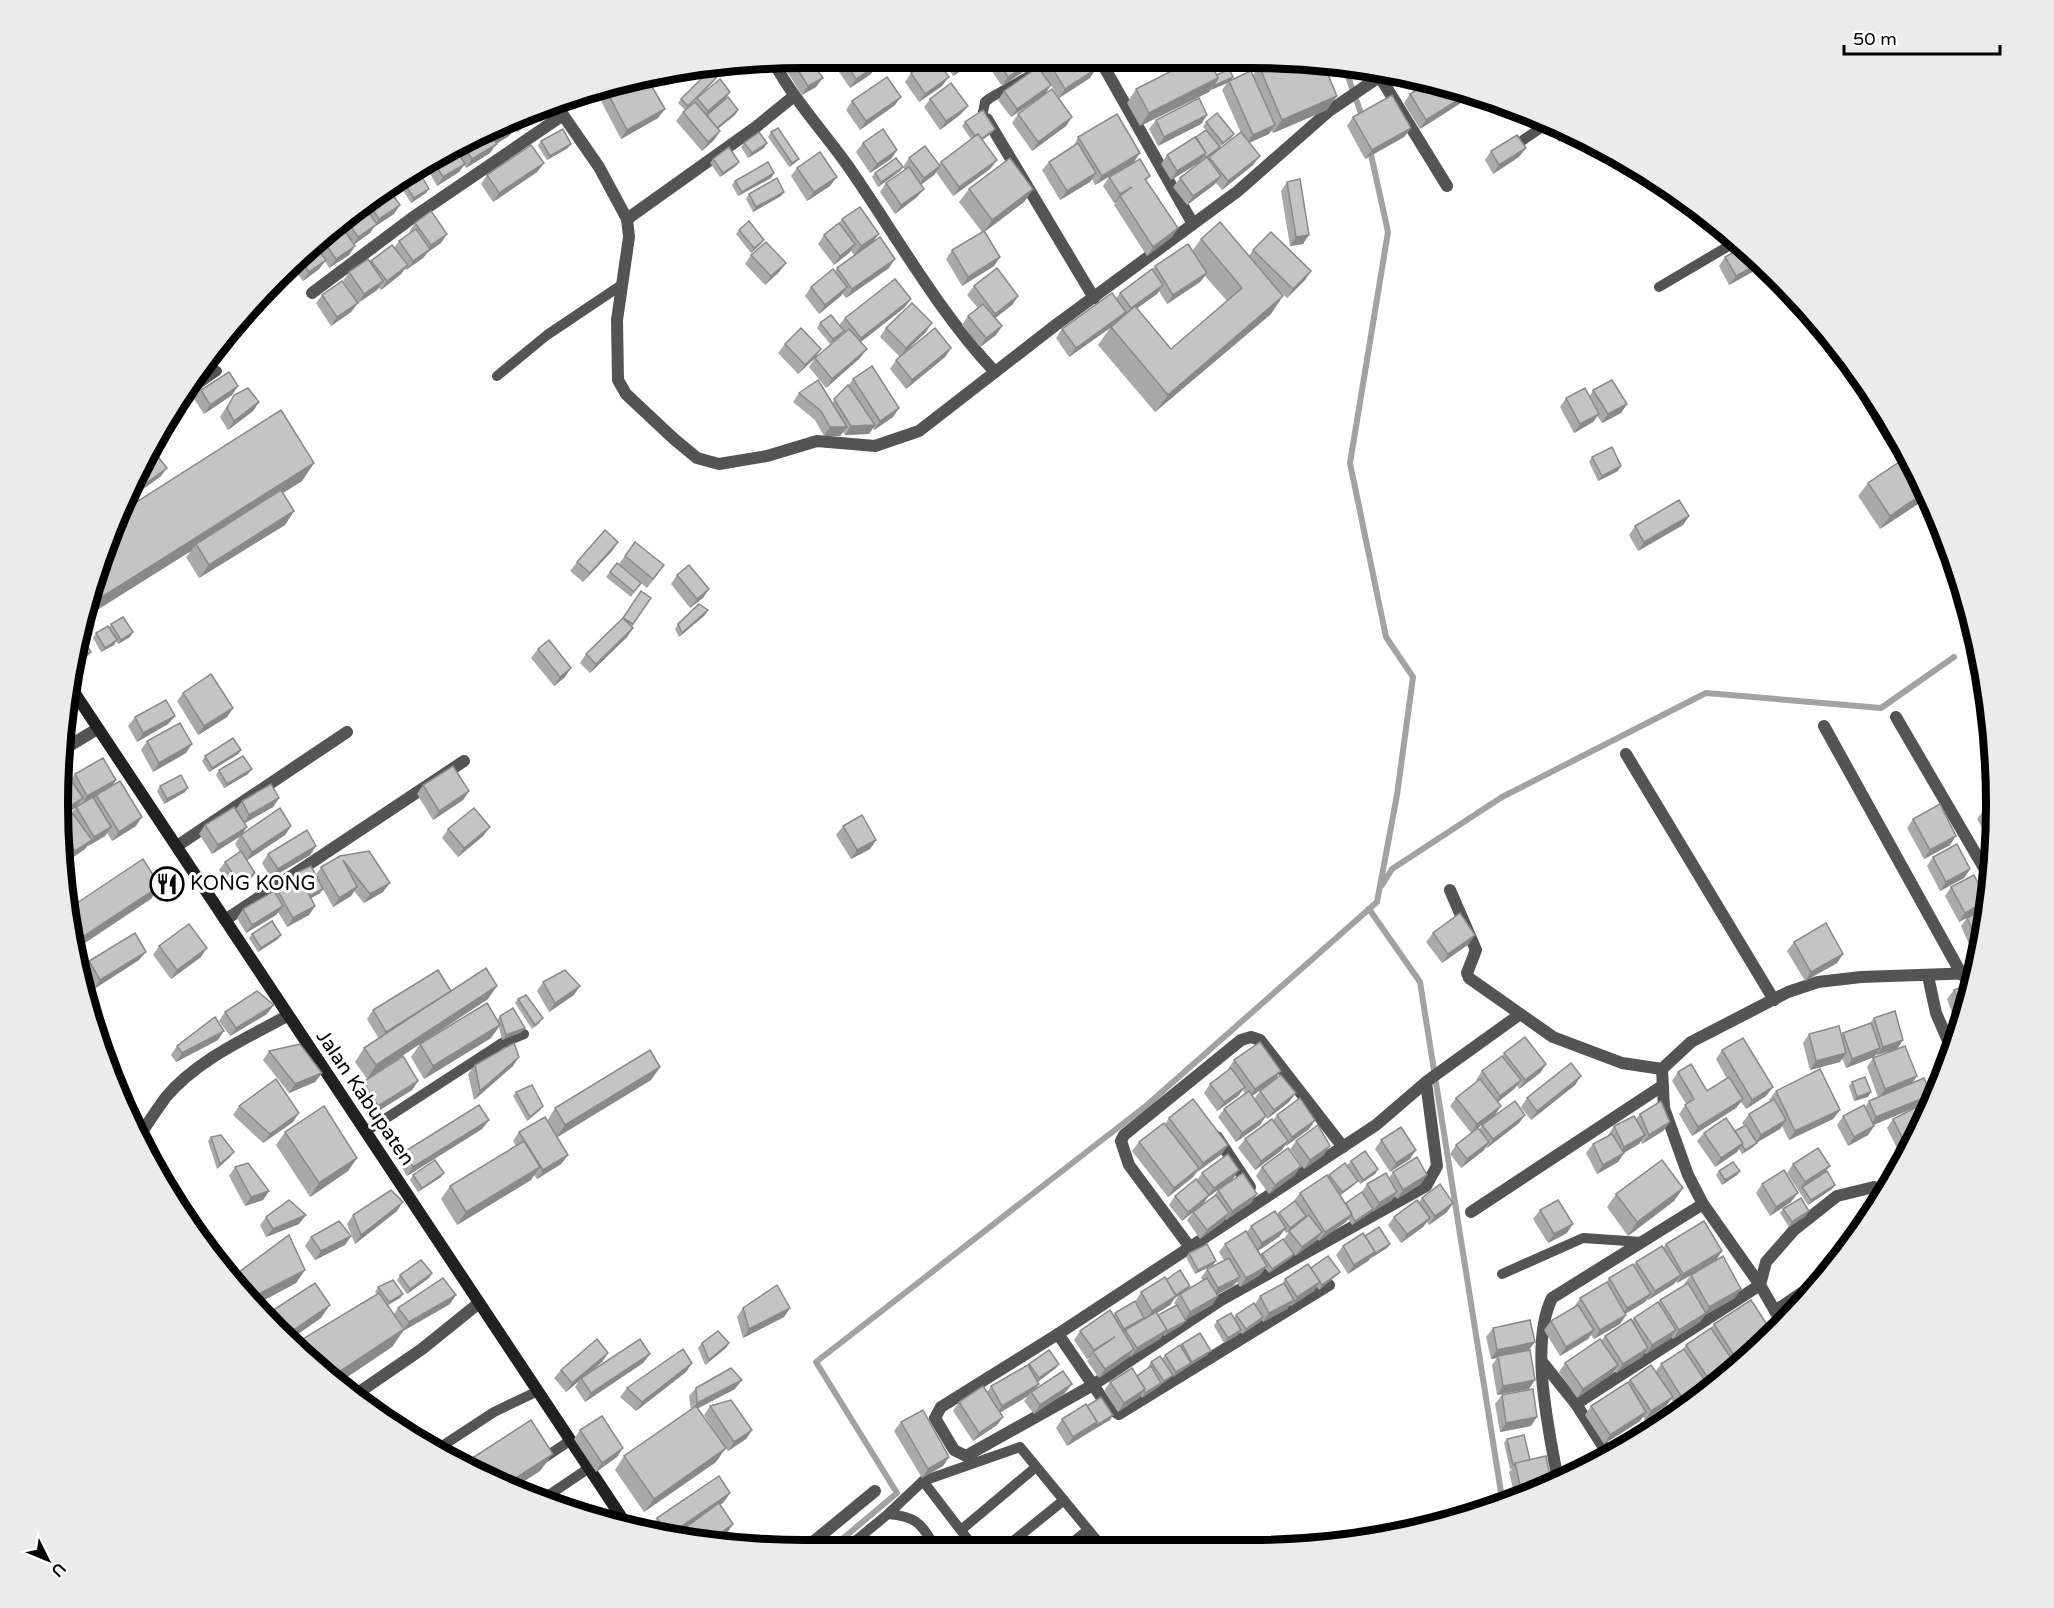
<svg xmlns="http://www.w3.org/2000/svg" width="2054" height="1608" viewBox="0 0 2054 1608" font-family="'Varela Round',sans-serif">
  <style>
    .lines { fill: none; stroke-linecap: round; stroke-linejoin: round }
    .stream { stroke: #a2a2a2; stroke-width: 6 }
    .lane { stroke: #545454; stroke-width: 10 }
    .street { stroke: #545454; stroke-width: 12 }
    .secondary { stroke: #212121; stroke-width: 12 }
    .wall { fill: #a9a9a9; fill-rule: evenodd }
    .shaded-wall { fill: #898989 }
    .building { fill: #c4c4c4; stroke: #898989; stroke-width: 1.5 }
    .labels { text-anchor: middle; dominant-baseline: central; stroke-width: 6; stroke-linejoin: round; paint-order: stroke }
    .poi-label { font-size: 20px; fill: #000; stroke: #fff; text-anchor: start }
    .street-label { font-size: 20px; fill: #000; stroke: #fff }
    .rim { fill: none; stroke: #000; stroke-width: 8 }
  </style>
  <rect width="100%" height="100%" fill="#fff"/>
  <g class="lines">
    <g class="stream">
      <path d="M 1345,68 L 1363,119"/>
      <path d="M 1382,885 L 1392,869 L 1502,797 L 1706,693 L 1881,708 L 1954,657"/>
      <path d="M 1369,909 L 1420,982 L 1503,1505"/>
      <path d="M 828,1551 L 897,1493 L 816,1362 L 1147,1105 L 1377,902 L 1397,795 L 1413,677 L 1386,637 L 1350,463 L 1388,232 L 1370,150"/>
    </g>
    <g class="lane">
      <path d="M 983,112 L 985,102 L 990,98 L 1059,59"/>
      <path d="M 1523,140 L 1548,123"/>
      <path d="M 1659,287 L 1737,241"/>
      <path d="M 497,376 L 547,335 L 623,284"/>
      <path d="M 187,392 L 217,371"/>
      <path d="M 365,1132 L 502,1043 L 524,1034"/>
      <path d="M 1502,1274 L 1583,1238 L 1642,1242"/>
      <path d="M 436,1450 L 494,1412 L 538,1391"/>
      <path d="M 541,1460 L 571,1440"/>
      <path d="M 923,1481 L 976,1550"/>
      <path d="M 540,1501 L 589,1468"/>
      <path d="M 888,1514 L 923,1481 L 1020,1447 L 1105,1550"/>
      <path d="M 961,1530 L 1036,1467"/>
      <path d="M 1002,1550 L 1064,1500"/>
      <path d="M 1063,1550 L 1088,1530"/>
      <path d="M 843,1551 L 888,1514 C 920,1517 921,1525 938,1551"/>
    </g>
    <g class="street">
      <path d="M 1099,58 L 1193,224"/>
      <path d="M 773,61 C 794,100 823,131 848,166 C 896,235 937,310 995,372"/>
      <path d="M 1380,77 L 1447,186"/>
      <path d="M 556,105 L 599,167 L 627,219 L 629,237 L 617,320 L 618,380 L 626,394 L 674,439 L 697,458 L 719,464 L 767,456 L 817,441 L 875,446 L 919,431 L 1057,324 L 1238,191 L 1329,111 L 1382,75"/>
      <path d="M 987,119 L 1094,298"/>
      <path d="M 627,219 L 756,127 L 794,96"/>
      <path d="M 312,293 L 412,218 L 563,115"/>
      <path d="M 1896,717 L 1991,880"/>
      <path d="M 1824,726 L 1962,975"/>
      <path d="M 64,749 L 97,729"/>
      <path d="M 1626,754 L 1774,1000"/>
      <path d="M 177,846 L 347,732"/>
      <path d="M 1450,890 L 1476,950 L 1467,973 L 1469,978 L 1553,1037 L 1622,1063 L 1662,1069"/>
      <path d="M 225,920 L 464,761"/>
      <path d="M 1928,976 L 1936,1013 L 1952,1050"/>
      <path d="M 1426,1082 L 1437,1166 L 1426,1186 L 1221,1300 L 1093,1385 L 1058,1334 L 1376,1125 L 1426,1082 L 1434,1076 L 1519,1015"/>
      <path d="M 140,1135 C 148,1123 157,1109 166,1097 C 197,1060 245,1039 287,1016"/>
      <path d="M 1217,1137 L 1250,1187"/>
      <path d="M 1471,1212 L 1662,1086"/>
      <path d="M 1189,1246 L 1129,1165 L 1121,1141 L 1124,1135 L 1241,1040 L 1251,1037 L 1260,1040 L 1343,1147"/>
      <path d="M 1775,1311 L 1806,1290"/>
      <path d="M 1782,1323 L 1760,1285 L 1703,1204 L 1688,1175 L 1664,1108 L 1662,1069 L 1691,1042 L 1788,992 L 1818,982 L 1861,977 L 1976,973"/>
      <path d="M 1058,1334 L 941,1407 L 935,1418 L 954,1450 L 966,1456 L 1093,1385 L 1109,1408 L 1119,1414 L 1329,1285"/>
      <path d="M 1543,1363 L 1576,1404 L 1610,1457"/>
      <path d="M 355,1395 L 422,1349 L 479,1303"/>
      <path d="M 1576,1404 L 1760,1285 L 1766,1262 L 1794,1230 L 1837,1196 L 1874,1187 L 1884,1192"/>
      <path d="M 1558,1481 C 1549,1430 1529,1345 1552,1298 L 1703,1204"/>
      <path d="M 802,1551 L 875,1491"/>
    </g>
    <g class="secondary">
      <path d="M 1826,331 L 1931,506"/>
      <path d="M 72,689 L 628,1527"/>
    </g>
  </g>
  <g class="wall">
    <path d="M 804,57 L 816,87 L 802,95 L 784,67 L 789,59 Z"/>
    <path d="M 941,57 L 974,58 L 968,66 L 953,76 Z"/>
    <path d="M 992,58 L 1053,58 L 1039,68 L 1048,81 L 1043,72 L 1049,63 L 1090,78 L 1059,98 L 1051,85 L 1045,94 L 1011,117 L 998,100 L 1004,91 L 1034,70 L 1030,64 L 1026,70 L 1002,86 L 987,64 Z"/>
    <path d="M 1116,58 L 1144,58 L 1123,70 Z"/>
    <path d="M 1197,58 L 1226,58 L 1213,67 L 1217,75 L 1231,80 L 1253,75 L 1259,66 L 1270,61 L 1269,58 L 1299,59 L 1327,110 L 1273,133 L 1271,130 L 1269,134 L 1249,143 L 1253,165 L 1222,190 L 1216,183 L 1187,205 L 1173,187 L 1180,178 L 1202,161 L 1201,160 L 1200,162 L 1171,180 L 1161,164 L 1167,155 L 1196,137 L 1206,130 L 1203,127 L 1206,122 L 1234,134 L 1231,138 L 1219,147 L 1216,151 L 1208,158 L 1208,159 L 1241,133 L 1222,90 L 1227,83 L 1211,90 L 1211,89 L 1209,92 L 1140,126 L 1127,103 L 1136,89 Z"/>
    <path d="M 1233,58 L 1244,58 L 1236,63 Z"/>
    <path d="M 845,63 L 871,74 L 850,88 L 839,72 Z"/>
    <path d="M 911,73 L 942,86 L 919,102 L 905,82 Z"/>
    <path d="M 716,78 L 700,95 L 730,92 L 724,101 L 738,110 L 735,115 L 718,129 L 720,131 L 714,140 L 702,151 L 676,121 L 683,112 L 693,104 L 696,99 L 685,110 L 678,103 L 681,99 Z"/>
    <path d="M 610,83 L 580,103 L 576,97 Z"/>
    <path d="M 1426,84 L 1480,95 L 1473,99 L 1470,95 L 1467,99 L 1420,129 L 1404,103 L 1410,94 Z"/>
    <path d="M 607,92 L 658,118 L 621,139 L 601,101 Z"/>
    <path d="M 930,99 L 961,114 L 940,130 L 924,107 Z"/>
    <path d="M 852,101 L 895,105 L 860,130 L 846,110 Z"/>
    <path d="M 547,109 L 545,112 L 517,132 L 511,124 Z"/>
    <path d="M 1018,114 L 1072,117 L 1066,126 L 1032,151 L 1012,123 Z"/>
    <path d="M 1207,115 L 1201,124 L 1158,146 L 1149,129 L 1156,120 Z"/>
    <path d="M 1353,117 L 1411,128 L 1404,137 L 1365,159 L 1347,126 Z"/>
    <path d="M 965,122 L 992,133 L 982,140 L 997,160 L 990,169 L 953,196 L 936,172 L 934,175 L 921,185 L 917,197 L 895,214 L 880,192 L 886,183 L 905,170 L 903,167 L 900,171 L 878,187 L 872,177 L 875,173 L 903,167 L 909,158 L 938,165 L 941,162 L 971,139 L 962,126 Z"/>
    <path d="M 1549,123 L 1572,134 L 1559,142 L 1548,124 Z"/>
    <path d="M 508,125 L 512,132 L 509,136 L 496,144 L 490,153 L 466,168 L 464,165 L 459,172 L 437,186 L 425,165 L 430,157 Z"/>
    <path d="M 771,132 L 795,163 L 789,167 L 768,137 Z"/>
    <path d="M 1078,137 L 1134,162 L 1095,185 L 1092,179 L 1090,182 L 1060,200 L 1042,170 L 1049,162 L 1073,147 Z"/>
    <path d="M 541,141 L 568,148 L 547,160 L 538,146 Z"/>
    <path d="M 744,143 L 764,148 L 748,158 L 741,147 Z"/>
    <path d="M 863,143 L 897,150 L 891,159 L 870,173 L 856,152 Z"/>
    <path d="M 1491,151 L 1519,157 L 1493,174 L 1485,160 Z"/>
    <path d="M 713,159 L 736,166 L 720,177 L 710,163 Z"/>
    <path d="M 544,163 L 537,172 L 493,202 L 481,184 L 487,175 Z"/>
    <path d="M 797,168 L 830,186 L 807,201 L 791,176 Z"/>
    <path d="M 774,173 L 771,178 L 738,196 L 732,185 L 735,181 Z"/>
    <path d="M 1150,176 L 1146,181 L 1178,228 L 1172,237 L 1147,256 L 1114,205 L 1116,202 L 1114,203 L 1103,186 L 1109,177 Z"/>
    <path d="M 1287,182 L 1303,244 L 1290,246 L 1281,191 Z"/>
    <path d="M 404,183 L 426,193 L 411,203 L 401,187 Z"/>
    <path d="M 389,189 L 394,214 L 374,227 L 370,233 L 354,244 L 355,246 L 349,255 L 329,268 L 325,261 L 319,269 L 303,281 L 291,265 Z"/>
    <path d="M 969,189 L 1033,189 L 1024,202 L 985,231 L 1000,257 L 994,266 L 962,286 L 946,259 L 952,250 L 982,232 L 959,202 Z"/>
    <path d="M 784,192 L 781,196 L 753,212 L 746,199 L 749,194 Z"/>
    <path d="M 842,219 L 879,234 L 872,243 L 889,268 L 846,298 L 842,293 L 819,314 L 805,296 L 811,287 L 835,271 L 837,268 L 854,255 L 851,251 L 849,253 L 834,265 L 818,244 L 824,235 L 839,223 Z"/>
    <path d="M 415,223 L 441,243 L 428,252 L 423,258 L 406,270 L 405,268 L 401,274 L 381,290 L 379,288 L 377,290 L 358,303 L 343,281 L 349,272 L 370,263 L 394,248 L 399,241 L 410,234 L 409,232 Z"/>
    <path d="M 739,230 L 761,244 L 751,253 L 736,234 Z"/>
    <path d="M 1201,239 L 1249,256 L 1253,250 L 1311,271 L 1305,280 L 1287,298 L 1273,285 L 1271,314 L 1155,412 L 1098,345 L 1110,328 L 1069,357 L 1056,338 L 1062,329 L 1116,298 L 1120,293 L 1152,269 L 1155,266 L 1192,251 ZM 1205,276 L 1227,301 L 1171,349 L 1137,308 L 1157,294 L 1159,291 L 1167,304 L 1200,282 Z"/>
    <path d="M 751,255 L 786,263 L 779,272 L 765,285 L 745,264 Z"/>
    <path d="M 1725,257 L 1763,266 L 1729,285 L 1719,266 Z"/>
    <path d="M 974,286 L 1018,296 L 1012,305 L 995,318 L 1002,326 L 996,335 L 980,347 L 962,325 L 968,316 L 978,308 L 967,295 Z"/>
    <path d="M 322,295 L 358,303 L 351,312 L 331,326 L 316,303 Z"/>
    <path d="M 911,299 L 904,308 L 861,342 L 860,358 L 826,388 L 809,367 L 815,358 L 844,334 L 843,332 L 841,335 L 830,344 L 817,328 L 820,323 L 839,325 L 845,318 Z"/>
    <path d="M 886,328 L 926,332 L 900,357 L 880,337 Z"/>
    <path d="M 785,344 L 815,358 L 798,374 L 778,353 Z"/>
    <path d="M 951,348 L 945,357 L 906,389 L 890,369 L 896,360 Z"/>
    <path d="M 853,379 L 899,408 L 893,417 L 874,430 L 873,428 L 869,434 L 845,435 L 843,432 L 840,436 L 824,436 L 815,420 L 793,402 L 799,393 L 832,403 L 848,386 Z"/>
    <path d="M 238,386 L 232,395 L 204,414 L 194,399 L 201,390 Z"/>
    <path d="M 1593,390 L 1627,404 L 1621,413 L 1602,423 L 1597,416 L 1593,422 L 1574,433 L 1560,407 L 1566,398 L 1590,396 Z"/>
    <path d="M 234,395 L 259,402 L 253,411 L 228,430 L 220,417 Z"/>
    <path d="M 1908,456 L 1926,496 L 1924,500 L 1880,529 L 1858,496 L 1868,483 Z"/>
    <path d="M 1592,457 L 1618,471 L 1598,481 L 1589,462 Z"/>
    <path d="M 146,458 L 161,476 L 135,495 L 132,491 Z"/>
    <path d="M 314,463 L 302,481 L 283,493 L 294,511 L 285,525 L 199,578 L 186,557 L 191,551 L 81,620 L 82,611 Z"/>
    <path d="M 1689,516 L 1683,525 L 1638,551 L 1629,535 L 1635,526 Z"/>
    <path d="M 618,542 L 612,551 L 583,582 L 570,571 L 577,562 Z"/>
    <path d="M 625,556 L 658,574 L 647,588 L 641,583 L 631,597 L 606,577 L 617,563 L 618,565 Z"/>
    <path d="M 677,575 L 703,598 L 690,608 L 671,584 Z"/>
    <path d="M 651,598 L 632,627 L 633,628 L 627,637 L 590,673 L 580,663 L 586,654 L 623,618 Z"/>
    <path d="M 705,615 L 679,637 L 675,629 L 678,624 Z"/>
    <path d="M 111,624 L 130,637 L 118,644 L 116,641 L 114,645 L 101,652 L 93,638 L 96,633 L 109,628 Z"/>
    <path d="M 538,649 L 565,677 L 554,686 L 531,658 Z"/>
    <path d="M 183,693 L 233,708 L 227,717 L 198,735 L 177,701 Z"/>
    <path d="M 175,716 L 168,724 L 137,742 L 128,726 L 135,717 Z"/>
    <path d="M 147,741 L 186,753 L 153,772 L 141,750 Z"/>
    <path d="M 241,750 L 238,754 L 209,772 L 202,761 L 205,756 Z"/>
    <path d="M 219,770 L 248,774 L 224,788 L 216,775 Z"/>
    <path d="M 75,774 L 116,780 L 111,786 L 136,826 L 112,841 L 107,833 L 105,836 L 88,846 L 87,845 L 85,849 L 69,860 L 63,852 L 60,824 L 70,816 L 75,808 L 59,819 L 57,804 L 69,785 L 68,783 Z"/>
    <path d="M 423,785 L 469,791 L 463,800 L 433,820 L 417,794 Z"/>
    <path d="M 160,786 L 185,792 L 164,804 L 157,791 Z"/>
    <path d="M 279,798 L 273,807 L 245,823 L 247,827 L 242,834 L 291,826 L 285,835 L 247,860 L 255,873 L 249,882 L 232,892 L 219,870 L 225,862 L 240,852 L 235,844 L 240,836 L 212,854 L 199,834 L 205,825 L 236,809 L 242,801 Z"/>
    <path d="M 1994,804 L 1995,850 L 1977,819 L 1984,810 Z"/>
    <path d="M 1913,819 L 1950,845 L 1924,859 L 1907,828 Z"/>
    <path d="M 843,826 L 876,840 L 870,849 L 851,859 L 836,835 Z"/>
    <path d="M 490,827 L 483,836 L 458,857 L 442,838 L 448,829 Z"/>
    <path d="M 316,846 L 310,855 L 271,878 L 262,863 L 268,854 Z"/>
    <path d="M 340,856 L 383,892 L 364,903 L 354,891 L 351,896 L 333,907 L 323,889 L 320,893 L 311,898 L 315,906 L 309,915 L 287,927 L 278,912 L 276,915 L 246,933 L 237,918 L 243,909 L 276,894 L 278,891 L 295,881 L 293,878 L 296,873 L 316,875 L 321,867 Z"/>
    <path d="M 1933,857 L 1970,869 L 1964,878 L 1940,891 L 1927,866 Z"/>
    <path d="M 1951,887 L 1981,910 L 1959,922 L 1945,896 Z"/>
    <path d="M 1986,908 L 1977,962 L 1961,926 L 1967,918 Z"/>
    <path d="M 1433,933 L 1469,944 L 1442,963 L 1426,942 Z"/>
    <path d="M 252,934 L 281,935 L 278,939 L 258,952 L 249,938 Z"/>
    <path d="M 1794,942 L 1843,954 L 1837,963 L 1805,981 L 1787,951 Z"/>
    <path d="M 159,946 L 201,957 L 171,979 L 153,955 Z"/>
    <path d="M 139,960 L 94,989 L 83,970 L 89,961 Z"/>
    <path d="M 543,982 L 574,995 L 549,1012 L 537,991 Z"/>
    <path d="M 1954,990 L 1972,997 L 1960,1028 L 1958,1029 L 1947,999 Z"/>
    <path d="M 451,991 L 488,999 L 423,1042 L 497,1020 L 500,1016 L 522,1032 L 502,1040 L 499,1027 L 491,1038 L 424,1079 L 411,1057 L 420,1044 L 367,1079 L 355,1062 L 364,1048 L 379,1039 L 367,1019 L 373,1010 Z"/>
    <path d="M 518,999 L 540,1023 L 532,1029 L 515,1003 Z"/>
    <path d="M 225,1012 L 267,1014 L 230,1036 L 219,1021 Z"/>
    <path d="M 1874,1018 L 1903,1040 L 1897,1049 L 1917,1076 L 1913,1082 L 1925,1103 L 1920,1134 L 1916,1141 L 1898,1150 L 1887,1128 L 1893,1119 L 1914,1108 L 1874,1125 L 1874,1126 L 1868,1135 L 1848,1146 L 1837,1125 L 1843,1116 L 1865,1107 L 1869,1101 L 1878,1097 L 1867,1067 L 1873,1058 L 1894,1050 L 1876,1055 L 1874,1057 L 1846,1068 L 1842,1058 L 1840,1062 L 1810,1070 L 1803,1043 L 1809,1034 L 1841,1035 L 1843,1033 L 1870,1023 Z"/>
    <path d="M 218,1040 L 176,1062 L 171,1055 L 177,1046 Z"/>
    <path d="M 1722,1050 L 1773,1087 L 1766,1096 L 1746,1109 L 1741,1102 L 1736,1108 L 1692,1136 L 1679,1114 L 1686,1104 L 1672,1081 L 1678,1072 L 1707,1091 L 1727,1079 L 1716,1059 Z"/>
    <path d="M 269,1051 L 322,1073 L 315,1082 L 289,1093 L 263,1060 Z"/>
    <path d="M 1504,1053 L 1546,1064 L 1540,1073 L 1519,1089 L 1517,1086 L 1514,1089 L 1498,1102 L 1495,1115 L 1478,1128 L 1479,1130 L 1482,1125 L 1525,1115 L 1519,1123 L 1487,1148 L 1486,1147 L 1483,1151 L 1461,1168 L 1450,1154 L 1456,1145 L 1471,1133 L 1450,1106 L 1456,1098 L 1477,1082 L 1476,1080 L 1482,1071 L 1502,1056 Z"/>
    <path d="M 1234,1060 L 1275,1080 L 1296,1093 L 1289,1102 L 1267,1119 L 1266,1116 L 1260,1125 L 1236,1142 L 1218,1117 L 1224,1109 L 1245,1093 L 1243,1090 L 1238,1096 L 1217,1111 L 1204,1093 L 1210,1084 L 1229,1070 L 1228,1069 ZM 1273,1081 L 1260,1091 L 1254,1099 L 1252,1096 Z"/>
    <path d="M 475,1065 L 513,1066 L 474,1100 L 468,1074 Z"/>
    <path d="M 660,1067 L 651,1080 L 557,1137 L 568,1155 L 561,1164 L 537,1179 L 534,1175 L 531,1180 L 457,1225 L 441,1199 L 450,1186 L 516,1146 L 513,1141 L 519,1132 L 547,1121 L 555,1108 Z"/>
    <path d="M 1581,1076 L 1575,1085 L 1531,1120 L 1521,1107 L 1527,1098 Z"/>
    <path d="M 418,1081 L 412,1090 L 372,1115 L 356,1091 L 363,1082 Z"/>
    <path d="M 1852,1082 L 1868,1097 L 1854,1101 L 1849,1086 Z"/>
    <path d="M 1776,1091 L 1840,1110 L 1833,1119 L 1789,1140 L 1782,1126 L 1780,1129 L 1756,1143 L 1753,1147 L 1742,1154 L 1739,1149 L 1737,1152 L 1715,1167 L 1697,1141 L 1704,1133 L 1735,1131 L 1744,1126 L 1742,1123 L 1749,1114 L 1770,1101 L 1769,1100 Z"/>
    <path d="M 516,1092 L 540,1110 L 527,1121 L 513,1096 Z"/>
    <path d="M 239,1106 L 293,1122 L 263,1143 L 233,1115 Z"/>
    <path d="M 1640,1114 L 1670,1122 L 1663,1131 L 1642,1144 L 1641,1141 L 1639,1144 L 1624,1153 L 1618,1162 L 1597,1174 L 1586,1153 L 1593,1144 L 1608,1136 L 1608,1135 L 1614,1126 L 1636,1119 Z"/>
    <path d="M 1277,1115 L 1315,1120 L 1309,1129 L 1286,1146 L 1285,1145 L 1282,1150 L 1255,1170 L 1238,1148 L 1245,1139 L 1273,1120 Z"/>
    <path d="M 1169,1118 L 1222,1154 L 1197,1172 L 1193,1177 L 1168,1197 L 1132,1151 L 1139,1142 L 1165,1124 Z"/>
    <path d="M 489,1120 L 482,1129 L 407,1176 L 398,1161 L 404,1152 Z"/>
    <path d="M 285,1132 L 357,1158 L 348,1171 L 310,1197 L 276,1145 Z"/>
    <path d="M 211,1137 L 231,1156 L 217,1169 L 208,1141 Z"/>
    <path d="M 1381,1140 L 1410,1159 L 1390,1172 L 1375,1149 Z"/>
    <path d="M 1296,1141 L 1324,1155 L 1304,1169 L 1290,1149 Z"/>
    <path d="M 1351,1161 L 1378,1169 L 1375,1174 L 1360,1184 L 1347,1165 Z"/>
    <path d="M 1793,1164 L 1827,1171 L 1835,1185 L 1832,1189 L 1808,1205 L 1787,1173 Z"/>
    <path d="M 235,1167 L 269,1191 L 263,1200 L 245,1206 L 229,1176 Z"/>
    <path d="M 1262,1167 L 1295,1175 L 1269,1194 L 1256,1176 Z"/>
    <path d="M 1719,1171 L 1740,1171 L 1737,1175 L 1722,1185 L 1716,1175 Z"/>
    <path d="M 1393,1172 L 1421,1184 L 1397,1199 L 1395,1196 L 1391,1201 L 1372,1212 L 1372,1211 L 1370,1213 L 1352,1225 L 1348,1219 L 1346,1222 L 1319,1241 L 1317,1238 L 1316,1241 L 1295,1256 L 1294,1254 L 1291,1258 L 1269,1273 L 1265,1268 L 1260,1275 L 1240,1287 L 1237,1282 L 1233,1286 L 1217,1295 L 1218,1296 L 1212,1305 L 1185,1320 L 1182,1325 L 1164,1336 L 1163,1334 L 1160,1339 L 1130,1357 L 1130,1356 L 1128,1358 L 1099,1378 L 1087,1361 L 1090,1357 L 1087,1359 L 1074,1340 L 1080,1331 L 1114,1315 L 1115,1313 L 1135,1302 L 1141,1292 L 1166,1280 L 1188,1289 L 1203,1281 L 1201,1278 L 1207,1269 L 1224,1260 L 1219,1252 L 1225,1244 L 1247,1232 L 1251,1226 L 1277,1215 L 1293,1202 L 1300,1193 L 1328,1176 L 1329,1175 L 1354,1185 L 1340,1195 L 1346,1203 L 1361,1193 L 1367,1184 L 1389,1178 ZM 1284,1230 L 1286,1233 L 1289,1231 L 1284,1239 L 1260,1255 L 1258,1251 L 1279,1237 ZM 1179,1295 L 1174,1303 L 1176,1305 L 1158,1315 L 1157,1313 L 1170,1305 L 1175,1298 Z"/>
    <path d="M 1202,1173 L 1233,1179 L 1208,1197 L 1203,1204 L 1213,1197 L 1218,1190 L 1257,1194 L 1251,1203 L 1226,1220 L 1225,1219 L 1223,1222 L 1200,1239 L 1187,1220 L 1193,1212 L 1182,1221 L 1169,1205 L 1175,1196 L 1197,1180 Z"/>
    <path d="M 413,1175 L 441,1177 L 418,1192 L 410,1180 Z"/>
    <path d="M 1762,1184 L 1791,1202 L 1770,1216 L 1756,1193 Z"/>
    <path d="M 1683,1188 L 1674,1201 L 1628,1236 L 1607,1207 L 1616,1194 Z"/>
    <path d="M 1422,1198 L 1453,1203 L 1447,1212 L 1429,1225 L 1427,1222 L 1423,1227 L 1401,1243 L 1388,1225 L 1394,1217 L 1419,1202 Z"/>
    <path d="M 1783,1209 L 1806,1216 L 1789,1227 L 1780,1213 Z"/>
    <path d="M 1540,1210 L 1567,1233 L 1548,1243 L 1533,1219 Z"/>
    <path d="M 397,1211 L 355,1244 L 347,1224 L 353,1215 Z"/>
    <path d="M 306,1215 L 299,1224 L 266,1237 L 260,1225 L 266,1217 Z"/>
    <path d="M 351,1236 L 345,1245 L 315,1260 L 305,1246 L 311,1237 Z"/>
    <path d="M 1365,1236 L 1390,1244 L 1387,1248 L 1371,1258 L 1368,1261 L 1348,1274 L 1336,1255 L 1343,1246 Z"/>
    <path d="M 1666,1244 L 1722,1251 L 1716,1260 L 1735,1298 L 1705,1315 L 1700,1322 L 1673,1339 L 1671,1337 L 1670,1339 L 1646,1354 L 1645,1353 L 1642,1357 L 1616,1373 L 1615,1370 L 1612,1374 L 1577,1398 L 1559,1372 L 1565,1363 L 1601,1341 L 1605,1336 L 1632,1321 L 1634,1318 L 1658,1303 L 1660,1300 L 1685,1285 L 1684,1284 L 1690,1276 L 1677,1283 L 1676,1281 L 1674,1284 L 1648,1300 L 1647,1299 L 1645,1302 L 1625,1314 L 1626,1315 L 1620,1324 L 1594,1339 L 1591,1335 L 1588,1339 L 1560,1356 L 1544,1330 L 1551,1321 L 1574,1307 L 1580,1298 L 1607,1282 L 1609,1278 L 1634,1265 L 1636,1262 L 1663,1248 Z"/>
    <path d="M 1189,1253 L 1213,1265 L 1195,1274 L 1186,1257 Z"/>
    <path d="M 1311,1268 L 1336,1276 L 1319,1290 L 1317,1287 L 1314,1291 L 1291,1306 L 1290,1305 L 1287,1309 L 1263,1322 L 1262,1320 L 1260,1322 L 1242,1334 L 1240,1331 L 1238,1335 L 1224,1343 L 1214,1326 L 1217,1321 L 1234,1318 L 1236,1315 L 1255,1304 L 1260,1296 L 1282,1284 L 1285,1279 Z"/>
    <path d="M 305,1270 L 296,1283 L 253,1306 L 243,1297 L 232,1282 L 239,1272 Z"/>
    <path d="M 432,1273 L 429,1278 L 407,1294 L 397,1280 L 400,1275 Z"/>
    <path d="M 1829,1274 L 1791,1314 L 1787,1309 L 1796,1295 Z"/>
    <path d="M 378,1287 L 403,1294 L 400,1298 L 388,1305 L 394,1314 L 398,1308 L 450,1304 L 403,1331 L 392,1347 L 377,1294 L 375,1292 Z"/>
    <path d="M 743,1308 L 790,1308 L 784,1317 L 743,1338 L 737,1317 Z"/>
    <path d="M 1714,1324 L 1770,1329 L 1764,1338 L 1732,1359 L 1733,1361 L 1727,1370 L 1703,1386 L 1699,1391 L 1684,1402 L 1686,1405 L 1690,1400 L 1709,1388 L 1713,1382 L 1738,1367 L 1742,1361 L 1755,1353 L 1743,1365 L 1624,1451 L 1611,1457 L 1608,1452 L 1614,1443 L 1658,1423 L 1661,1418 L 1676,1407 L 1671,1399 L 1666,1406 L 1645,1420 L 1643,1417 L 1640,1421 L 1604,1444 L 1585,1415 L 1591,1406 L 1628,1382 L 1630,1380 L 1656,1371 L 1661,1364 L 1683,1350 L 1686,1345 L 1711,1328 Z"/>
    <path d="M 1493,1328 L 1529,1350 L 1529,1389 L 1497,1395 L 1492,1365 L 1497,1358 L 1491,1359 L 1486,1337 Z"/>
    <path d="M 702,1343 L 729,1343 L 726,1348 L 705,1365 L 698,1348 Z"/>
    <path d="M 1182,1344 L 1207,1355 L 1189,1366 L 1173,1377 L 1172,1375 L 1169,1379 L 1160,1385 L 1158,1387 L 1142,1398 L 1141,1396 L 1139,1398 L 1118,1412 L 1104,1391 L 1110,1382 L 1137,1376 L 1149,1368 L 1148,1367 L 1151,1362 L 1162,1359 L 1165,1355 Z"/>
    <path d="M 608,1353 L 602,1362 L 588,1373 L 650,1354 L 643,1363 L 585,1402 L 575,1387 L 579,1381 L 566,1392 L 554,1378 L 561,1370 Z"/>
    <path d="M 692,1363 L 686,1372 L 636,1411 L 620,1397 L 627,1388 Z"/>
    <path d="M 1029,1364 L 1059,1364 L 1056,1368 L 1038,1382 L 1036,1388 L 1065,1393 L 1034,1414 L 1024,1401 L 1028,1396 L 1000,1412 L 1003,1417 L 997,1425 L 973,1441 L 953,1411 L 959,1402 L 987,1392 L 991,1386 L 1028,1366 Z"/>
    <path d="M 696,1388 L 735,1389 L 698,1408 L 716,1462 L 644,1512 L 615,1470 L 624,1456 L 691,1410 L 689,1396 Z"/>
    <path d="M 1502,1395 L 1531,1426 L 1500,1432 L 1495,1404 Z"/>
    <path d="M 710,1406 L 752,1430 L 746,1439 L 728,1451 L 704,1415 Z"/>
    <path d="M 1087,1406 L 1113,1415 L 1110,1420 L 1067,1446 L 1056,1428 L 1062,1419 Z"/>
    <path d="M 901,1422 L 949,1457 L 943,1466 L 922,1478 L 894,1431 Z"/>
    <path d="M 580,1430 L 617,1457 L 596,1472 L 574,1439 Z"/>
    <path d="M 1507,1439 L 1530,1460 L 1550,1477 L 1544,1486 L 1514,1493 L 1509,1472 L 1512,1469 L 1510,1469 L 1504,1443 Z"/>
    <path d="M 724,1502 L 720,1505 L 733,1524 L 727,1533 L 714,1542 L 659,1537 L 657,1536 L 651,1527 L 657,1518 Z"/>
    <path d="M 1460,1506 L 1490,1511 L 1454,1519 L 1454,1515 Z"/>
  </g>
  <g class="shaded-wall">
    <path d="M 974,58 L 968,66 L 953,76 L 959,67 Z"/>
    <path d="M 1047,58 L 1053,58 L 1034,71 L 1040,62 Z"/>
    <path d="M 1135,58 L 1144,58 L 1123,70 L 1129,61 Z"/>
    <path d="M 1218,58 L 1226,58 L 1206,71 L 1212,62 Z"/>
    <path d="M 1240,58 L 1244,58 L 1236,63 Z"/>
    <path d="M 1032,61 L 1026,70 L 1002,86 L 1008,77 Z"/>
    <path d="M 877,65 L 871,74 L 850,88 L 856,79 Z"/>
    <path d="M 1096,69 L 1090,78 L 1059,98 L 1065,89 Z"/>
    <path d="M 949,77 L 942,86 L 919,102 L 925,94 Z"/>
    <path d="M 1233,77 L 1230,82 L 1229,81 L 1227,83 L 1211,90 L 1214,86 Z"/>
    <path d="M 716,78 L 713,82 L 685,110 L 688,106 Z"/>
    <path d="M 823,78 L 816,87 L 802,95 L 808,86 Z"/>
    <path d="M 1218,78 L 1209,92 L 1140,126 L 1149,113 Z"/>
    <path d="M 620,81 L 580,103 L 586,94 L 598,88 L 610,83 Z"/>
    <path d="M 1051,85 L 1045,94 L 1011,117 L 1017,109 Z"/>
    <path d="M 730,92 L 724,101 L 701,120 L 708,111 Z"/>
    <path d="M 1469,93 L 1471,93 L 1467,99 L 1420,129 L 1426,120 Z"/>
    <path d="M 1476,94 L 1480,95 L 1473,99 Z"/>
    <path d="M 1337,96 L 1327,110 L 1273,133 L 1282,120 Z"/>
    <path d="M 901,97 L 895,105 L 860,130 L 866,121 Z"/>
    <path d="M 968,106 L 961,114 L 940,130 L 946,121 Z"/>
    <path d="M 547,109 L 545,112 L 517,132 L 523,123 L 537,113 Z"/>
    <path d="M 665,109 L 658,118 L 621,139 L 627,130 Z"/>
    <path d="M 738,110 L 735,115 L 712,133 L 716,129 Z"/>
    <path d="M 1207,115 L 1201,124 L 1158,146 L 1164,137 Z"/>
    <path d="M 1072,117 L 1066,126 L 1032,151 L 1038,142 Z"/>
    <path d="M 1275,125 L 1269,134 L 1246,144 L 1253,135 Z"/>
    <path d="M 1411,128 L 1404,137 L 1365,159 L 1372,150 Z"/>
    <path d="M 995,129 L 992,133 L 975,145 L 978,141 Z"/>
    <path d="M 720,131 L 714,140 L 702,151 L 708,142 Z"/>
    <path d="M 1566,131 L 1572,134 L 1559,142 Z"/>
    <path d="M 512,132 L 509,136 L 496,144 L 490,153 L 466,168 L 472,159 L 494,143 Z"/>
    <path d="M 1234,134 L 1231,138 L 1219,147 L 1223,143 Z"/>
    <path d="M 767,143 L 764,148 L 748,158 L 752,153 Z"/>
    <path d="M 571,144 L 568,148 L 547,160 L 550,156 Z"/>
    <path d="M 1220,147 L 1216,151 L 1203,162 L 1206,157 Z"/>
    <path d="M 1526,148 L 1519,157 L 1493,174 L 1499,165 Z"/>
    <path d="M 897,150 L 891,159 L 870,173 L 877,164 Z"/>
    <path d="M 1140,153 L 1134,162 L 1095,185 L 1102,176 Z"/>
    <path d="M 1206,153 L 1200,162 L 1171,180 L 1177,171 Z"/>
    <path d="M 1260,156 L 1253,165 L 1222,190 L 1228,181 Z"/>
    <path d="M 799,159 L 795,163 L 789,167 L 792,163 Z"/>
    <path d="M 997,160 L 990,169 L 953,196 L 959,187 Z"/>
    <path d="M 739,162 L 736,166 L 720,177 L 723,173 Z"/>
    <path d="M 544,163 L 537,172 L 493,202 L 499,193 Z"/>
    <path d="M 465,164 L 459,172 L 437,186 L 443,177 Z"/>
    <path d="M 940,166 L 934,175 L 917,187 L 924,178 Z"/>
    <path d="M 903,167 L 900,171 L 878,187 L 881,182 Z"/>
    <path d="M 774,173 L 771,178 L 738,196 L 742,192 Z"/>
    <path d="M 1096,173 L 1090,182 L 1060,200 L 1067,191 Z"/>
    <path d="M 1221,176 L 1214,185 L 1187,205 L 1193,196 Z"/>
    <path d="M 837,177 L 830,186 L 807,201 L 814,192 Z"/>
    <path d="M 1132,187 L 1120,196 L 1116,202 L 1114,203 L 1120,194 Z"/>
    <path d="M 429,189 L 426,193 L 411,203 L 414,198 Z"/>
    <path d="M 924,189 L 917,197 L 895,214 L 901,205 Z"/>
    <path d="M 1033,189 L 1024,202 L 983,233 L 992,220 Z"/>
    <path d="M 784,192 L 781,196 L 753,212 L 756,207 Z"/>
    <path d="M 400,205 L 394,214 L 374,227 L 370,233 L 352,246 L 358,237 L 375,225 L 379,219 Z"/>
    <path d="M 1178,228 L 1172,237 L 1147,256 L 1153,247 Z"/>
    <path d="M 447,234 L 441,243 L 428,252 L 423,258 L 406,270 L 413,261 L 427,251 L 431,245 Z"/>
    <path d="M 879,234 L 872,243 L 854,255 L 861,246 Z"/>
    <path d="M 1309,235 L 1303,244 L 1290,246 L 1296,237 Z"/>
    <path d="M 764,240 L 761,244 L 751,253 L 754,248 Z"/>
    <path d="M 855,244 L 849,253 L 834,265 L 840,256 Z"/>
    <path d="M 355,246 L 349,255 L 329,268 L 336,259 Z"/>
    <path d="M 1000,257 L 994,266 L 962,286 L 968,277 Z"/>
    <path d="M 895,259 L 889,268 L 846,298 L 852,289 Z"/>
    <path d="M 326,260 L 319,269 L 303,281 L 309,272 Z"/>
    <path d="M 786,263 L 779,272 L 765,285 L 771,276 Z"/>
    <path d="M 1760,263 L 1763,266 L 1729,285 L 1736,276 Z"/>
    <path d="M 408,265 L 401,274 L 381,290 L 387,281 Z"/>
    <path d="M 1311,271 L 1305,280 L 1287,298 L 1293,289 Z"/>
    <path d="M 1207,273 L 1200,282 L 1167,304 L 1173,295 Z"/>
    <path d="M 383,281 L 377,290 L 358,303 L 364,294 Z"/>
    <path d="M 1163,285 L 1157,294 L 1125,317 L 1131,308 Z"/>
    <path d="M 847,287 L 841,296 L 819,314 L 825,305 Z"/>
    <path d="M 1018,296 L 1012,305 L 989,323 L 995,314 Z"/>
    <path d="M 1283,296 L 1271,314 L 1155,412 L 1168,395 Z"/>
    <path d="M 911,299 L 904,308 L 854,347 L 861,338 Z"/>
    <path d="M 358,303 L 351,312 L 331,326 L 337,317 Z"/>
    <path d="M 1126,312 L 1120,321 L 1069,357 L 1076,348 Z"/>
    <path d="M 932,323 L 926,332 L 900,357 L 906,348 Z"/>
    <path d="M 1002,326 L 996,335 L 980,347 L 986,338 Z"/>
    <path d="M 844,331 L 841,335 L 830,344 L 833,339 Z"/>
    <path d="M 951,348 L 945,357 L 906,389 L 912,380 Z"/>
    <path d="M 821,349 L 815,358 L 798,374 L 805,365 Z"/>
    <path d="M 867,349 L 860,358 L 826,388 L 832,379 Z"/>
    <path d="M 238,386 L 232,395 L 204,414 L 210,405 Z"/>
    <path d="M 259,402 L 253,411 L 228,430 L 234,421 Z"/>
    <path d="M 1627,404 L 1621,413 L 1602,423 L 1608,414 Z"/>
    <path d="M 899,408 L 893,417 L 874,430 L 880,421 Z"/>
    <path d="M 1599,414 L 1593,422 L 1574,433 L 1580,424 Z"/>
    <path d="M 875,425 L 869,434 L 845,435 L 851,426 Z"/>
    <path d="M 830,427 L 847,427 L 840,436 L 824,436 Z"/>
    <path d="M 314,463 L 302,481 L 198,546 L 196,544 L 191,551 L 81,620 L 83,609 Z"/>
    <path d="M 1621,466 L 1618,471 L 1598,481 L 1602,476 Z"/>
    <path d="M 167,468 L 161,476 L 135,495 L 141,487 Z"/>
    <path d="M 1925,492 L 1926,496 L 1924,500 L 1880,529 L 1890,516 Z"/>
    <path d="M 294,511 L 285,525 L 199,578 L 209,565 Z"/>
    <path d="M 1689,516 L 1683,525 L 1638,551 L 1644,542 Z"/>
    <path d="M 618,542 L 612,551 L 583,582 L 590,573 Z"/>
    <path d="M 709,589 L 703,598 L 690,608 L 697,599 Z"/>
    <path d="M 708,610 L 705,615 L 679,637 L 682,633 Z"/>
    <path d="M 633,628 L 627,637 L 590,673 L 596,664 Z"/>
    <path d="M 133,632 L 130,637 L 118,644 L 121,640 Z"/>
    <path d="M 117,640 L 114,645 L 101,652 L 105,648 Z"/>
    <path d="M 91,652 L 88,656 L 75,664 L 77,660 Z"/>
    <path d="M 571,668 L 565,677 L 554,686 L 560,677 Z"/>
    <path d="M 233,708 L 227,717 L 198,735 L 204,726 Z"/>
    <path d="M 175,716 L 168,724 L 137,742 L 143,733 Z"/>
    <path d="M 192,744 L 186,753 L 153,772 L 159,763 Z"/>
    <path d="M 241,750 L 238,754 L 209,772 L 212,768 Z"/>
    <path d="M 252,769 L 248,774 L 224,788 L 227,784 Z"/>
    <path d="M 116,780 L 110,789 L 81,805 L 87,796 Z"/>
    <path d="M 188,788 L 185,792 L 164,804 L 167,799 Z"/>
    <path d="M 469,791 L 463,800 L 433,820 L 439,811 Z"/>
    <path d="M 83,798 L 76,807 L 59,819 L 58,814 Z"/>
    <path d="M 279,798 L 273,807 L 243,824 L 249,815 Z"/>
    <path d="M 142,817 L 136,826 L 112,841 L 119,832 Z"/>
    <path d="M 291,826 L 285,835 L 246,861 L 252,852 Z"/>
    <path d="M 111,827 L 105,836 L 88,846 L 94,837 Z"/>
    <path d="M 247,827 L 241,836 L 212,854 L 218,845 Z"/>
    <path d="M 490,827 L 483,836 L 458,857 L 464,848 Z"/>
    <path d="M 1956,836 L 1950,845 L 1924,859 L 1930,850 Z"/>
    <path d="M 92,840 L 85,849 L 69,860 L 75,851 Z"/>
    <path d="M 876,840 L 870,849 L 851,859 L 857,850 Z"/>
    <path d="M 316,846 L 310,855 L 271,878 L 278,869 Z"/>
    <path d="M 1970,869 L 1964,878 L 1940,891 L 1946,882 Z"/>
    <path d="M 255,873 L 249,882 L 232,892 L 239,883 Z"/>
    <path d="M 390,883 L 383,892 L 364,903 L 370,894 Z"/>
    <path d="M 160,886 L 151,899 L 76,949 L 75,942 Z"/>
    <path d="M 357,887 L 351,896 L 333,907 L 339,898 Z"/>
    <path d="M 323,889 L 320,893 L 306,901 L 309,897 Z"/>
    <path d="M 1987,901 L 1981,910 L 1959,922 L 1965,913 Z"/>
    <path d="M 283,906 L 276,915 L 246,933 L 252,925 Z"/>
    <path d="M 315,906 L 309,915 L 287,927 L 293,918 Z"/>
    <path d="M 281,935 L 278,939 L 258,952 L 261,948 Z"/>
    <path d="M 1475,935 L 1469,944 L 1442,963 L 1448,954 Z"/>
    <path d="M 207,948 L 201,957 L 171,979 L 177,970 Z"/>
    <path d="M 146,952 L 139,960 L 94,989 L 100,980 Z"/>
    <path d="M 1843,954 L 1837,963 L 1805,981 L 1811,972 Z"/>
    <path d="M 497,986 L 488,999 L 367,1079 L 376,1065 Z"/>
    <path d="M 580,986 L 574,995 L 549,1012 L 555,1003 Z"/>
    <path d="M 451,991 L 380,1040 L 386,1032 Z"/>
    <path d="M 274,1005 L 267,1014 L 230,1036 L 236,1028 Z"/>
    <path d="M 500,1025 L 491,1038 L 424,1079 L 433,1066 Z"/>
    <path d="M 525,1028 L 522,1032 L 502,1040 L 506,1035 Z"/>
    <path d="M 224,1031 L 218,1040 L 176,1062 L 182,1053 Z"/>
    <path d="M 1903,1040 L 1897,1049 L 1876,1055 L 1883,1047 Z"/>
    <path d="M 1880,1048 L 1874,1057 L 1846,1068 L 1852,1059 Z"/>
    <path d="M 1846,1053 L 1840,1062 L 1810,1070 L 1816,1061 Z"/>
    <path d="M 519,1057 L 513,1066 L 474,1100 L 480,1091 Z"/>
    <path d="M 1546,1064 L 1540,1073 L 1519,1089 L 1525,1080 Z"/>
    <path d="M 660,1067 L 651,1080 L 556,1138 L 565,1125 Z"/>
    <path d="M 1281,1071 L 1275,1080 L 1249,1098 L 1255,1089 Z"/>
    <path d="M 322,1073 L 315,1082 L 289,1093 L 295,1084 Z"/>
    <path d="M 1581,1076 L 1575,1085 L 1531,1120 L 1537,1111 Z"/>
    <path d="M 1917,1076 L 1910,1085 L 1879,1098 L 1885,1089 Z"/>
    <path d="M 1521,1080 L 1514,1089 L 1494,1105 L 1500,1096 Z"/>
    <path d="M 418,1081 L 412,1090 L 372,1115 L 378,1106 Z"/>
    <path d="M 1245,1087 L 1238,1096 L 1217,1111 L 1224,1102 Z"/>
    <path d="M 1773,1087 L 1766,1096 L 1746,1109 L 1752,1100 Z"/>
    <path d="M 1871,1092 L 1868,1097 L 1854,1101 L 1857,1097 Z"/>
    <path d="M 1296,1093 L 1289,1102 L 1267,1119 L 1274,1110 Z"/>
    <path d="M 1931,1095 L 1924,1104 L 1870,1126 L 1876,1117 Z"/>
    <path d="M 1743,1099 L 1736,1108 L 1692,1136 L 1698,1127 Z"/>
    <path d="M 543,1106 L 540,1110 L 527,1121 L 530,1117 Z"/>
    <path d="M 1501,1106 L 1495,1115 L 1471,1133 L 1477,1124 Z"/>
    <path d="M 1840,1110 L 1833,1119 L 1789,1140 L 1795,1131 Z"/>
    <path d="M 299,1113 L 293,1122 L 263,1143 L 270,1134 Z"/>
    <path d="M 1525,1115 L 1519,1123 L 1487,1148 L 1493,1139 Z"/>
    <path d="M 1266,1116 L 1260,1125 L 1236,1142 L 1242,1133 Z"/>
    <path d="M 489,1120 L 482,1129 L 407,1176 L 413,1167 Z"/>
    <path d="M 1315,1120 L 1309,1129 L 1286,1146 L 1292,1137 Z"/>
    <path d="M 1786,1120 L 1780,1129 L 1756,1143 L 1753,1147 L 1742,1154 L 1745,1150 L 1755,1143 L 1761,1135 Z"/>
    <path d="M 1670,1122 L 1663,1131 L 1642,1144 L 1649,1135 Z"/>
    <path d="M 1874,1126 L 1868,1135 L 1848,1146 L 1854,1137 Z"/>
    <path d="M 1920,1133 L 1916,1141 L 1898,1150 L 1904,1141 Z"/>
    <path d="M 1645,1135 L 1639,1144 L 1618,1156 L 1624,1147 Z"/>
    <path d="M 1288,1141 L 1282,1150 L 1255,1170 L 1261,1161 Z"/>
    <path d="M 1489,1142 L 1483,1151 L 1461,1168 L 1467,1159 Z"/>
    <path d="M 1743,1143 L 1737,1152 L 1715,1167 L 1721,1158 Z"/>
    <path d="M 1228,1145 L 1222,1154 L 1197,1172 L 1203,1163 Z"/>
    <path d="M 1330,1146 L 1324,1155 L 1304,1169 L 1310,1160 Z"/>
    <path d="M 1416,1150 L 1410,1159 L 1390,1172 L 1396,1163 Z"/>
    <path d="M 234,1152 L 231,1156 L 217,1169 L 220,1164 Z"/>
    <path d="M 1624,1153 L 1618,1162 L 1597,1174 L 1603,1165 Z"/>
    <path d="M 568,1155 L 561,1164 L 537,1179 L 543,1170 Z"/>
    <path d="M 357,1158 L 348,1171 L 310,1197 L 319,1183 Z"/>
    <path d="M 1301,1166 L 1295,1175 L 1269,1194 L 1275,1185 Z"/>
    <path d="M 1830,1166 L 1823,1175 L 1802,1187 L 1805,1182 Z"/>
    <path d="M 540,1167 L 531,1180 L 457,1225 L 466,1212 Z"/>
    <path d="M 1199,1168 L 1193,1177 L 1168,1197 L 1174,1188 Z"/>
    <path d="M 1378,1169 L 1375,1174 L 1360,1184 L 1363,1180 Z"/>
    <path d="M 1239,1170 L 1233,1179 L 1208,1197 L 1203,1204 L 1182,1221 L 1188,1212 L 1208,1196 L 1214,1188 Z"/>
    <path d="M 1740,1171 L 1737,1175 L 1722,1185 L 1725,1180 Z"/>
    <path d="M 444,1173 L 441,1177 L 418,1192 L 422,1188 Z"/>
    <path d="M 1427,1175 L 1421,1184 L 1397,1199 L 1403,1190 Z"/>
    <path d="M 1358,1181 L 1354,1185 L 1338,1197 L 1342,1192 Z"/>
    <path d="M 1835,1185 L 1832,1189 L 1808,1205 L 1811,1200 Z"/>
    <path d="M 1683,1188 L 1674,1201 L 1628,1236 L 1637,1222 Z"/>
    <path d="M 269,1191 L 263,1200 L 245,1206 L 251,1197 Z"/>
    <path d="M 1397,1192 L 1391,1201 L 1372,1212 L 1379,1203 Z"/>
    <path d="M 1798,1193 L 1791,1202 L 1770,1216 L 1776,1207 Z"/>
    <path d="M 1257,1194 L 1251,1203 L 1226,1220 L 1232,1211 Z"/>
    <path d="M 403,1202 L 397,1211 L 355,1244 L 361,1235 Z"/>
    <path d="M 1453,1203 L 1447,1212 L 1429,1225 L 1435,1216 Z"/>
    <path d="M 1373,1209 L 1370,1213 L 1352,1225 L 1355,1221 Z"/>
    <path d="M 1809,1211 L 1806,1216 L 1789,1227 L 1792,1222 Z"/>
    <path d="M 1229,1213 L 1223,1222 L 1200,1239 L 1207,1230 Z"/>
    <path d="M 1352,1214 L 1346,1222 L 1319,1241 L 1325,1232 Z"/>
    <path d="M 306,1215 L 299,1224 L 266,1237 L 273,1229 Z"/>
    <path d="M 1306,1216 L 1303,1221 L 1286,1233 L 1290,1228 Z"/>
    <path d="M 1430,1218 L 1423,1227 L 1401,1243 L 1407,1234 Z"/>
    <path d="M 1573,1224 L 1567,1233 L 1548,1243 L 1554,1234 Z"/>
    <path d="M 1286,1228 L 1279,1237 L 1256,1252 L 1262,1243 Z"/>
    <path d="M 1322,1232 L 1316,1241 L 1295,1256 L 1302,1247 Z"/>
    <path d="M 351,1236 L 345,1245 L 315,1260 L 321,1251 Z"/>
    <path d="M 1390,1244 L 1387,1248 L 1371,1258 L 1374,1254 Z"/>
    <path d="M 1722,1251 L 1716,1260 L 1677,1283 L 1683,1274 Z"/>
    <path d="M 1375,1252 L 1368,1261 L 1348,1274 L 1354,1265 Z"/>
    <path d="M 1294,1254 L 1291,1258 L 1269,1273 L 1272,1269 Z"/>
    <path d="M 1216,1261 L 1213,1265 L 1195,1274 L 1198,1270 Z"/>
    <path d="M 1267,1266 L 1260,1275 L 1240,1287 L 1246,1278 Z"/>
    <path d="M 305,1270 L 296,1283 L 253,1306 L 250,1303 L 255,1296 Z"/>
    <path d="M 1340,1272 L 1336,1276 L 1319,1290 L 1322,1285 Z"/>
    <path d="M 432,1273 L 429,1278 L 407,1294 L 410,1289 Z"/>
    <path d="M 1681,1275 L 1674,1284 L 1648,1300 L 1655,1291 Z"/>
    <path d="M 1240,1277 L 1233,1286 L 1212,1297 L 1218,1288 Z"/>
    <path d="M 1320,1282 L 1314,1291 L 1291,1306 L 1297,1297 Z"/>
    <path d="M 1190,1286 L 1187,1290 L 1175,1298 L 1170,1305 L 1146,1320 L 1152,1311 Z"/>
    <path d="M 1741,1289 L 1735,1298 L 1705,1315 L 1700,1322 L 1673,1339 L 1679,1330 L 1704,1315 L 1709,1307 Z"/>
    <path d="M 403,1294 L 400,1298 L 386,1306 L 389,1302 Z"/>
    <path d="M 1651,1294 L 1645,1302 L 1620,1317 L 1627,1308 Z"/>
    <path d="M 456,1295 L 450,1304 L 403,1331 L 392,1347 L 340,1382 L 333,1376 L 404,1329 L 409,1322 Z"/>
    <path d="M 1218,1296 L 1212,1305 L 1184,1321 L 1190,1312 Z"/>
    <path d="M 1294,1300 L 1287,1309 L 1263,1322 L 1269,1313 Z"/>
    <path d="M 330,1305 L 321,1318 L 291,1339 L 286,1335 Z"/>
    <path d="M 790,1308 L 784,1317 L 743,1338 L 749,1329 Z"/>
    <path d="M 1626,1315 L 1620,1324 L 1594,1339 L 1600,1330 Z"/>
    <path d="M 1263,1317 L 1260,1322 L 1242,1334 L 1246,1329 Z"/>
    <path d="M 1144,1318 L 1141,1322 L 1121,1333 L 1124,1329 Z"/>
    <path d="M 1186,1321 L 1182,1325 L 1164,1336 L 1167,1331 Z"/>
    <path d="M 1770,1329 L 1764,1338 L 1727,1363 L 1733,1354 Z"/>
    <path d="M 1167,1330 L 1160,1339 L 1130,1357 L 1137,1348 Z"/>
    <path d="M 1241,1330 L 1238,1335 L 1224,1343 L 1228,1338 Z"/>
    <path d="M 1594,1330 L 1588,1339 L 1560,1356 L 1566,1347 Z"/>
    <path d="M 1676,1330 L 1670,1339 L 1646,1354 L 1652,1345 Z"/>
    <path d="M 1115,1337 L 1093,1352 L 1090,1357 L 1087,1359 L 1094,1350 Z"/>
    <path d="M 1535,1342 L 1528,1351 L 1498,1356 L 1497,1358 L 1491,1359 L 1497,1350 Z"/>
    <path d="M 729,1343 L 726,1348 L 705,1365 L 709,1360 Z"/>
    <path d="M 1648,1348 L 1642,1357 L 1616,1373 L 1623,1364 Z"/>
    <path d="M 1134,1349 L 1128,1358 L 1099,1378 L 1105,1369 Z"/>
    <path d="M 1211,1351 L 1207,1355 L 1189,1366 L 1192,1362 Z"/>
    <path d="M 608,1353 L 602,1362 L 581,1379 L 581,1378 L 579,1381 L 566,1392 L 572,1383 Z"/>
    <path d="M 650,1354 L 643,1363 L 585,1402 L 591,1393 Z"/>
    <path d="M 1733,1361 L 1727,1370 L 1703,1386 L 1699,1391 L 1676,1407 L 1682,1398 L 1704,1383 L 1708,1378 Z"/>
    <path d="M 692,1363 L 686,1372 L 636,1411 L 642,1402 Z"/>
    <path d="M 1191,1363 L 1188,1367 L 1173,1377 L 1176,1372 Z"/>
    <path d="M 1059,1364 L 1056,1368 L 1036,1383 L 1039,1378 Z"/>
    <path d="M 1618,1365 L 1612,1374 L 1577,1398 L 1583,1389 Z"/>
    <path d="M 1173,1375 L 1169,1379 L 1160,1385 L 1164,1381 Z"/>
    <path d="M 742,1380 L 735,1389 L 691,1412 L 697,1403 Z"/>
    <path d="M 1535,1380 L 1529,1389 L 1497,1395 L 1503,1386 Z"/>
    <path d="M 1161,1383 L 1158,1387 L 1142,1398 L 1145,1393 Z"/>
    <path d="M 1039,1384 L 1033,1393 L 1031,1392 L 1028,1396 L 996,1415 L 1002,1406 Z"/>
    <path d="M 1072,1384 L 1065,1393 L 1034,1414 L 1040,1405 Z"/>
    <path d="M 1145,1389 L 1139,1398 L 1118,1412 L 1124,1403 Z"/>
    <path d="M 1673,1397 L 1666,1406 L 1645,1420 L 1651,1411 Z"/>
    <path d="M 1646,1412 L 1640,1421 L 1604,1444 L 1610,1435 Z"/>
    <path d="M 1113,1415 L 1110,1420 L 1091,1431 L 1094,1427 Z"/>
    <path d="M 1003,1417 L 997,1425 L 973,1441 L 979,1433 Z"/>
    <path d="M 1537,1417 L 1531,1426 L 1500,1432 L 1506,1423 Z"/>
    <path d="M 1097,1422 L 1091,1431 L 1067,1446 L 1073,1437 Z"/>
    <path d="M 752,1430 L 746,1439 L 728,1451 L 734,1442 Z"/>
    <path d="M 623,1448 L 617,1457 L 596,1472 L 602,1463 Z"/>
    <path d="M 726,1448 L 716,1462 L 644,1512 L 654,1499 Z"/>
    <path d="M 553,1454 L 540,1471 L 511,1490 L 503,1486 Z"/>
    <path d="M 949,1457 L 943,1466 L 922,1478 L 928,1469 Z"/>
    <path d="M 1550,1477 L 1544,1486 L 1514,1493 L 1520,1485 Z"/>
    <path d="M 730,1493 L 724,1502 L 672,1538 L 667,1538 L 669,1535 Z"/>
    <path d="M 733,1524 L 727,1533 L 714,1542 L 708,1542 Z"/>
  </g>
  <g class="building">
    <path d="M 804,57 L 808,57 L 823,78 L 808,86 L 791,59 Z"/>
    <path d="M 854,57 L 872,57 L 877,65 L 856,79 L 845,63 Z"/>
    <path d="M 933,57 L 935,57 L 949,77 L 925,94 L 911,73 Z"/>
    <path d="M 953,57 L 973,58 L 959,67 Z"/>
    <path d="M 995,58 L 1030,58 L 1032,61 L 1008,77 Z"/>
    <path d="M 1038,58 L 1047,58 L 1040,62 Z"/>
    <path d="M 1057,58 L 1089,58 L 1096,69 L 1065,89 L 1049,63 Z"/>
    <path d="M 1127,58 L 1135,58 L 1129,61 Z"/>
    <path d="M 1197,58 L 1208,58 L 1218,78 L 1149,113 L 1136,89 Z"/>
    <path d="M 1210,58 L 1218,58 L 1212,62 Z"/>
    <path d="M 1276,59 L 1299,59 L 1323,63 L 1337,96 L 1282,120 L 1259,66 Z"/>
    <path d="M 1038,67 L 1051,85 L 1017,109 L 1004,91 Z"/>
    <path d="M 1229,69 L 1233,77 L 1214,86 L 1214,85 L 1218,78 L 1217,75 Z"/>
    <path d="M 709,71 L 716,78 L 688,106 L 681,99 Z"/>
    <path d="M 1251,71 L 1275,125 L 1253,135 L 1229,81 Z"/>
    <path d="M 887,77 L 901,97 L 866,121 L 852,101 Z"/>
    <path d="M 647,78 L 665,109 L 627,130 L 607,92 L 629,80 Z"/>
    <path d="M 720,79 L 730,92 L 708,111 L 697,98 Z"/>
    <path d="M 951,83 L 968,106 L 946,121 L 930,99 Z"/>
    <path d="M 1426,84 L 1469,93 L 1426,120 L 1410,94 Z"/>
    <path d="M 1052,89 L 1072,117 L 1038,142 L 1018,114 Z"/>
    <path d="M 1392,95 L 1411,128 L 1372,150 L 1353,117 Z"/>
    <path d="M 728,97 L 738,110 L 717,128 L 707,115 Z"/>
    <path d="M 1199,98 L 1207,115 L 1164,137 L 1156,120 Z"/>
    <path d="M 695,102 L 720,131 L 708,142 L 683,112 Z"/>
    <path d="M 983,110 L 995,129 L 981,139 L 978,134 L 975,136 L 965,122 Z"/>
    <path d="M 537,113 L 523,123 L 521,120 Z"/>
    <path d="M 1217,113 L 1234,134 L 1223,143 L 1206,122 Z"/>
    <path d="M 1117,114 L 1140,153 L 1102,176 L 1078,137 Z"/>
    <path d="M 508,125 L 512,132 L 495,142 L 489,133 Z"/>
    <path d="M 778,128 L 799,159 L 792,163 L 771,132 Z"/>
    <path d="M 563,129 L 571,144 L 550,156 L 541,141 Z"/>
    <path d="M 883,129 L 897,150 L 877,164 L 863,143 Z"/>
    <path d="M 1206,130 L 1220,147 L 1206,157 L 1204,155 L 1206,153 L 1196,137 Z"/>
    <path d="M 759,132 L 767,143 L 752,153 L 744,143 Z"/>
    <path d="M 1241,132 L 1260,156 L 1228,181 L 1209,157 Z"/>
    <path d="M 489,133 L 497,144 L 472,159 L 462,144 Z"/>
    <path d="M 978,134 L 997,160 L 959,187 L 941,162 Z"/>
    <path d="M 1517,135 L 1526,148 L 1499,165 L 1491,151 Z"/>
    <path d="M 1195,137 L 1206,153 L 1177,171 L 1167,155 Z"/>
    <path d="M 1078,143 L 1096,173 L 1067,191 L 1049,162 Z"/>
    <path d="M 531,145 L 544,163 L 499,193 L 487,175 Z"/>
    <path d="M 925,146 L 940,166 L 924,178 L 909,158 Z"/>
    <path d="M 455,147 L 465,164 L 443,177 L 431,157 Z"/>
    <path d="M 729,147 L 739,162 L 723,173 L 713,159 Z"/>
    <path d="M 820,152 L 837,177 L 814,192 L 797,168 Z"/>
    <path d="M 1207,157 L 1221,176 L 1193,196 L 1180,178 Z"/>
    <path d="M 896,158 L 903,167 L 881,182 L 875,173 Z"/>
    <path d="M 1010,158 L 1033,189 L 992,220 L 969,189 Z"/>
    <path d="M 1140,159 L 1150,176 L 1145,179 L 1178,228 L 1153,247 L 1120,196 L 1132,187 L 1120,194 L 1109,177 Z"/>
    <path d="M 768,162 L 774,173 L 742,192 L 735,181 Z"/>
    <path d="M 909,167 L 924,189 L 901,205 L 886,183 Z"/>
    <path d="M 420,173 L 429,189 L 414,198 L 404,183 Z"/>
    <path d="M 777,178 L 784,192 L 756,207 L 749,194 Z"/>
    <path d="M 1300,179 L 1309,235 L 1296,237 L 1287,182 Z"/>
    <path d="M 389,189 L 400,205 L 379,219 L 369,204 Z"/>
    <path d="M 365,207 L 377,224 L 358,237 L 347,221 Z"/>
    <path d="M 860,207 L 879,234 L 861,246 L 842,219 Z"/>
    <path d="M 431,211 L 447,234 L 431,245 L 415,223 Z"/>
    <path d="M 749,221 L 764,240 L 754,248 L 739,230 Z"/>
    <path d="M 1220,222 L 1283,296 L 1168,395 L 1111,327 L 1135,306 L 1171,349 L 1242,288 L 1201,239 Z"/>
    <path d="M 839,223 L 855,244 L 840,256 L 824,235 Z"/>
    <path d="M 341,225 L 355,246 L 336,259 L 323,240 Z"/>
    <path d="M 416,229 L 430,249 L 413,261 L 399,241 Z"/>
    <path d="M 984,231 L 1000,257 L 968,277 L 952,250 Z"/>
    <path d="M 1271,232 L 1311,271 L 1293,289 L 1253,250 Z"/>
    <path d="M 880,237 L 895,259 L 852,289 L 837,268 Z"/>
    <path d="M 766,242 L 786,263 L 771,276 L 751,255 Z"/>
    <path d="M 1188,244 L 1207,273 L 1173,295 L 1155,266 Z"/>
    <path d="M 392,245 L 408,265 L 387,281 L 371,261 Z"/>
    <path d="M 315,246 L 326,260 L 309,272 L 299,258 Z"/>
    <path d="M 1743,247 L 1760,263 L 1736,276 L 1725,257 Z"/>
    <path d="M 368,259 L 383,281 L 364,294 L 349,272 Z"/>
    <path d="M 997,268 L 1018,296 L 995,314 L 974,286 Z"/>
    <path d="M 833,269 L 847,287 L 825,305 L 811,287 Z"/>
    <path d="M 1152,269 L 1163,285 L 1131,308 L 1120,293 Z"/>
    <path d="M 895,279 L 911,299 L 861,338 L 845,318 Z"/>
    <path d="M 342,281 L 358,303 L 337,317 L 322,295 Z"/>
    <path d="M 1112,293 L 1126,312 L 1076,348 L 1062,329 Z"/>
    <path d="M 912,303 L 932,323 L 906,348 L 886,328 Z"/>
    <path d="M 983,304 L 1002,326 L 986,338 L 968,316 Z"/>
    <path d="M 831,315 L 844,331 L 833,339 L 820,323 Z"/>
    <path d="M 801,328 L 821,349 L 805,365 L 785,344 Z"/>
    <path d="M 935,328 L 951,348 L 912,380 L 896,360 Z"/>
    <path d="M 849,329 L 867,349 L 832,379 L 815,358 Z"/>
    <path d="M 872,366 L 899,408 L 880,421 L 853,379 Z"/>
    <path d="M 229,372 L 238,386 L 210,405 L 201,390 Z"/>
    <path d="M 818,380 L 847,427 L 830,427 L 821,411 L 799,393 Z"/>
    <path d="M 1612,380 L 1627,404 L 1608,414 L 1593,390 Z"/>
    <path d="M 848,385 L 875,425 L 851,426 L 834,399 Z"/>
    <path d="M 248,388 L 259,402 L 234,421 L 227,408 L 234,395 Z"/>
    <path d="M 1585,388 L 1599,414 L 1580,424 L 1566,398 Z"/>
    <path d="M 281,410 L 314,463 L 83,609 L 124,510 Z"/>
    <path d="M 1612,447 L 1621,466 L 1602,476 L 1592,457 Z"/>
    <path d="M 155,453 L 167,468 L 141,487 L 137,479 L 146,458 Z"/>
    <path d="M 1908,456 L 1925,492 L 1890,516 L 1868,483 Z"/>
    <path d="M 281,490 L 294,511 L 209,565 L 196,544 Z"/>
    <path d="M 1679,500 L 1689,516 L 1644,542 L 1635,526 Z"/>
    <path d="M 605,530 L 618,542 L 590,573 L 577,562 Z"/>
    <path d="M 635,542 L 664,565 L 653,579 L 625,556 Z"/>
    <path d="M 617,563 L 641,583 L 634,592 L 610,572 Z"/>
    <path d="M 689,565 L 709,589 L 697,599 L 677,575 Z"/>
    <path d="M 641,591 L 651,598 L 633,624 L 623,618 Z"/>
    <path d="M 699,604 L 708,610 L 682,633 L 678,624 Z"/>
    <path d="M 123,617 L 133,632 L 121,640 L 111,624 Z"/>
    <path d="M 623,618 L 633,628 L 596,664 L 586,654 Z"/>
    <path d="M 108,626 L 117,640 L 105,648 L 96,633 Z"/>
    <path d="M 83,639 L 91,652 L 77,660 L 78,641 Z"/>
    <path d="M 549,640 L 571,668 L 560,677 L 538,649 Z"/>
    <path d="M 211,674 L 233,708 L 204,726 L 183,693 Z"/>
    <path d="M 166,700 L 175,716 L 143,733 L 135,717 Z"/>
    <path d="M 180,723 L 192,744 L 159,763 L 147,741 Z"/>
    <path d="M 233,738 L 241,750 L 212,768 L 205,756 Z"/>
    <path d="M 243,756 L 252,769 L 227,784 L 219,770 Z"/>
    <path d="M 103,758 L 116,780 L 87,796 L 75,774 Z"/>
    <path d="M 453,766 L 469,791 L 439,811 L 423,785 Z"/>
    <path d="M 181,775 L 188,788 L 167,799 L 160,786 Z"/>
    <path d="M 120,781 L 142,817 L 119,832 L 96,795 Z"/>
    <path d="M 73,783 L 83,798 L 58,814 L 57,804 L 59,791 Z"/>
    <path d="M 271,784 L 279,798 L 249,815 L 242,801 Z"/>
    <path d="M 93,797 L 111,827 L 94,837 L 76,807 Z"/>
    <path d="M 1940,804 L 1956,836 L 1930,850 L 1913,819 Z"/>
    <path d="M 1994,804 L 1995,829 L 1984,810 Z"/>
    <path d="M 234,807 L 247,827 L 218,845 L 205,825 Z"/>
    <path d="M 280,808 L 291,826 L 252,852 L 241,835 Z"/>
    <path d="M 474,808 L 490,827 L 464,848 L 448,829 Z"/>
    <path d="M 73,814 L 92,840 L 75,851 L 60,831 L 60,824 Z"/>
    <path d="M 862,815 L 876,840 L 857,850 L 843,826 Z"/>
    <path d="M 307,830 L 316,846 L 278,869 L 268,854 Z"/>
    <path d="M 1957,844 L 1970,869 L 1946,882 L 1933,857 Z"/>
    <path d="M 241,851 L 255,873 L 239,883 L 225,862 Z"/>
    <path d="M 369,851 L 390,883 L 370,894 L 343,860 L 357,887 L 339,898 L 321,867 L 340,856 Z"/>
    <path d="M 143,859 L 160,886 L 75,942 L 71,907 Z"/>
    <path d="M 311,866 L 323,889 L 310,896 L 296,873 Z"/>
    <path d="M 1974,875 L 1987,901 L 1965,913 L 1951,887 Z"/>
    <path d="M 300,878 L 315,906 L 293,918 L 278,891 Z"/>
    <path d="M 274,891 L 283,906 L 252,925 L 243,909 Z"/>
    <path d="M 1986,908 L 1980,946 L 1967,918 Z"/>
    <path d="M 1460,913 L 1475,935 L 1448,954 L 1433,933 Z"/>
    <path d="M 272,921 L 281,935 L 261,948 L 252,934 Z"/>
    <path d="M 1826,923 L 1843,954 L 1811,972 L 1794,942 Z"/>
    <path d="M 189,924 L 207,948 L 177,970 L 159,946 Z"/>
    <path d="M 135,933 L 146,952 L 100,980 L 89,961 Z"/>
    <path d="M 486,968 L 497,986 L 376,1065 L 364,1048 Z"/>
    <path d="M 438,970 L 451,991 L 386,1032 L 373,1010 Z"/>
    <path d="M 565,970 L 580,986 L 555,1003 L 543,982 Z"/>
    <path d="M 1974,983 L 1972,997 L 1964,1018 L 1954,990 Z"/>
    <path d="M 257,991 L 274,1005 L 236,1028 L 225,1012 Z"/>
    <path d="M 526,995 L 543,1018 L 535,1025 L 518,999 Z"/>
    <path d="M 487,1003 L 500,1025 L 433,1066 L 420,1044 Z"/>
    <path d="M 513,1008 L 525,1028 L 506,1035 L 500,1016 Z"/>
    <path d="M 1895,1011 L 1903,1040 L 1883,1047 L 1874,1018 Z"/>
    <path d="M 215,1017 L 224,1031 L 182,1053 L 177,1046 Z"/>
    <path d="M 1871,1023 L 1880,1048 L 1852,1059 L 1843,1033 Z"/>
    <path d="M 1839,1026 L 1846,1053 L 1816,1061 L 1809,1034 Z"/>
    <path d="M 1525,1037 L 1546,1064 L 1525,1080 L 1504,1053 Z"/>
    <path d="M 1743,1038 L 1773,1087 L 1752,1100 L 1722,1050 Z"/>
    <path d="M 1260,1042 L 1281,1071 L 1255,1089 L 1234,1060 Z"/>
    <path d="M 514,1043 L 519,1057 L 480,1091 L 475,1065 Z"/>
    <path d="M 300,1044 L 322,1073 L 295,1084 L 269,1051 Z"/>
    <path d="M 1905,1046 L 1917,1076 L 1885,1089 L 1873,1058 Z"/>
    <path d="M 650,1050 L 660,1067 L 565,1125 L 555,1108 Z"/>
    <path d="M 403,1056 L 418,1081 L 378,1106 L 363,1082 Z"/>
    <path d="M 1502,1056 L 1521,1080 L 1500,1096 L 1482,1071 Z"/>
    <path d="M 1571,1063 L 1581,1076 L 1537,1111 L 1527,1098 Z"/>
    <path d="M 1691,1064 L 1707,1091 L 1729,1077 L 1743,1099 L 1698,1127 L 1685,1105 L 1694,1099 L 1678,1072 Z"/>
    <path d="M 1231,1068 L 1245,1087 L 1224,1102 L 1210,1084 Z"/>
    <path d="M 1820,1069 L 1840,1110 L 1795,1131 L 1776,1091 Z"/>
    <path d="M 1281,1075 L 1296,1093 L 1274,1110 L 1260,1091 Z"/>
    <path d="M 1865,1077 L 1871,1092 L 1857,1097 L 1852,1082 Z"/>
    <path d="M 1924,1078 L 1931,1095 L 1876,1117 L 1869,1101 Z"/>
    <path d="M 276,1079 L 299,1113 L 270,1134 L 239,1106 Z"/>
    <path d="M 1480,1079 L 1501,1106 L 1477,1124 L 1456,1098 Z"/>
    <path d="M 532,1085 L 543,1106 L 530,1117 L 516,1092 Z"/>
    <path d="M 1249,1091 L 1266,1116 L 1242,1133 L 1224,1109 Z"/>
    <path d="M 1300,1098 L 1315,1120 L 1292,1137 L 1277,1115 Z"/>
    <path d="M 1193,1099 L 1228,1145 L 1203,1163 L 1169,1118 Z"/>
    <path d="M 1774,1099 L 1786,1120 L 1761,1135 L 1749,1114 Z"/>
    <path d="M 1933,1099 L 1920,1133 L 1904,1141 L 1893,1119 Z"/>
    <path d="M 1515,1101 L 1525,1115 L 1493,1139 L 1482,1125 Z"/>
    <path d="M 1661,1101 L 1670,1122 L 1649,1135 L 1640,1114 Z"/>
    <path d="M 479,1105 L 489,1120 L 413,1167 L 404,1152 Z"/>
    <path d="M 1864,1105 L 1874,1126 L 1854,1137 L 1843,1116 Z"/>
    <path d="M 324,1106 L 357,1158 L 319,1183 L 285,1132 Z"/>
    <path d="M 1634,1116 L 1645,1135 L 1624,1147 L 1614,1126 Z"/>
    <path d="M 545,1117 L 568,1155 L 543,1170 L 519,1132 Z"/>
    <path d="M 1726,1118 L 1743,1143 L 1721,1158 L 1704,1133 Z"/>
    <path d="M 1272,1119 L 1288,1141 L 1261,1161 L 1245,1139 Z"/>
    <path d="M 1164,1123 L 1199,1168 L 1174,1188 L 1139,1142 Z"/>
    <path d="M 1318,1125 L 1330,1146 L 1310,1160 L 1296,1141 Z"/>
    <path d="M 1746,1125 L 1757,1143 L 1745,1150 L 1742,1145 L 1743,1143 L 1735,1131 Z"/>
    <path d="M 1401,1127 L 1416,1150 L 1396,1163 L 1381,1140 Z"/>
    <path d="M 1478,1128 L 1489,1142 L 1467,1159 L 1456,1145 Z"/>
    <path d="M 1612,1134 L 1624,1153 L 1603,1165 L 1593,1144 Z"/>
    <path d="M 221,1135 L 234,1152 L 220,1164 L 211,1137 Z"/>
    <path d="M 524,1141 L 540,1167 L 466,1212 L 450,1186 Z"/>
    <path d="M 1288,1148 L 1301,1166 L 1275,1185 L 1262,1167 Z"/>
    <path d="M 1818,1148 L 1830,1166 L 1805,1182 L 1793,1164 Z"/>
    <path d="M 1365,1151 L 1378,1169 L 1363,1180 L 1351,1161 Z"/>
    <path d="M 1228,1154 L 1239,1170 L 1214,1188 L 1202,1173 Z"/>
    <path d="M 1417,1157 L 1427,1175 L 1403,1190 L 1393,1172 Z"/>
    <path d="M 435,1160 L 444,1173 L 422,1188 L 413,1175 Z"/>
    <path d="M 1662,1160 L 1683,1188 L 1637,1222 L 1616,1194 Z"/>
    <path d="M 1733,1162 L 1740,1171 L 1725,1180 L 1719,1171 Z"/>
    <path d="M 248,1163 L 269,1191 L 251,1197 L 235,1167 Z"/>
    <path d="M 1345,1163 L 1358,1181 L 1342,1192 L 1329,1175 Z"/>
    <path d="M 1784,1170 L 1798,1193 L 1776,1207 L 1762,1184 Z"/>
    <path d="M 1827,1171 L 1835,1185 L 1811,1200 L 1802,1187 Z"/>
    <path d="M 1243,1173 L 1257,1194 L 1232,1211 L 1218,1190 Z"/>
    <path d="M 1386,1173 L 1397,1192 L 1379,1203 L 1367,1184 Z"/>
    <path d="M 1327,1175 L 1352,1214 L 1325,1232 L 1300,1193 Z"/>
    <path d="M 1196,1179 L 1209,1195 L 1188,1212 L 1175,1196 Z"/>
    <path d="M 1440,1184 L 1453,1203 L 1435,1216 L 1422,1198 Z"/>
    <path d="M 391,1190 L 403,1202 L 361,1235 L 353,1215 Z"/>
    <path d="M 1362,1192 L 1373,1209 L 1355,1221 L 1351,1214 L 1352,1214 L 1346,1203 Z"/>
    <path d="M 1216,1195 L 1229,1213 L 1207,1230 L 1193,1212 Z"/>
    <path d="M 1801,1198 L 1809,1211 L 1792,1222 L 1783,1209 Z"/>
    <path d="M 289,1200 L 306,1215 L 273,1229 L 266,1217 Z"/>
    <path d="M 1417,1200 L 1430,1218 L 1407,1234 L 1394,1217 Z"/>
    <path d="M 1558,1200 L 1573,1224 L 1554,1234 L 1540,1210 Z"/>
    <path d="M 1295,1201 L 1306,1216 L 1290,1228 L 1279,1213 Z"/>
    <path d="M 1275,1211 L 1286,1228 L 1262,1243 L 1251,1226 Z"/>
    <path d="M 1309,1215 L 1322,1232 L 1302,1247 L 1289,1231 Z"/>
    <path d="M 339,1221 L 351,1236 L 321,1251 L 311,1237 Z"/>
    <path d="M 1704,1221 L 1722,1251 L 1683,1274 L 1666,1244 Z"/>
    <path d="M 1379,1227 L 1390,1244 L 1374,1254 L 1374,1253 L 1375,1252 L 1365,1236 Z"/>
    <path d="M 1246,1231 L 1267,1266 L 1246,1278 L 1225,1244 Z"/>
    <path d="M 1363,1233 L 1375,1252 L 1354,1265 L 1343,1246 Z"/>
    <path d="M 289,1235 L 305,1270 L 255,1296 L 239,1272 Z"/>
    <path d="M 1283,1239 L 1294,1254 L 1272,1269 L 1262,1254 Z"/>
    <path d="M 1207,1244 L 1216,1261 L 1198,1270 L 1189,1253 Z"/>
    <path d="M 1662,1246 L 1681,1275 L 1655,1291 L 1636,1262 Z"/>
    <path d="M 1328,1256 L 1340,1272 L 1322,1285 L 1311,1268 Z"/>
    <path d="M 1723,1256 L 1741,1289 L 1709,1307 L 1691,1275 Z"/>
    <path d="M 1229,1258 L 1240,1277 L 1218,1288 L 1207,1269 Z"/>
    <path d="M 421,1260 L 432,1273 L 410,1289 L 400,1275 Z"/>
    <path d="M 1308,1264 L 1320,1282 L 1297,1297 L 1285,1279 Z"/>
    <path d="M 1633,1264 L 1651,1294 L 1627,1308 L 1609,1278 Z"/>
    <path d="M 1180,1270 L 1190,1286 L 1176,1295 L 1166,1280 Z"/>
    <path d="M 1829,1274 L 1801,1303 L 1796,1295 Z"/>
    <path d="M 1165,1277 L 1176,1296 L 1152,1311 L 1141,1292 Z"/>
    <path d="M 443,1278 L 456,1295 L 409,1322 L 398,1308 Z"/>
    <path d="M 1207,1278 L 1218,1296 L 1190,1312 L 1180,1294 Z"/>
    <path d="M 393,1280 L 403,1294 L 389,1302 L 378,1287 Z"/>
    <path d="M 1607,1282 L 1626,1315 L 1600,1330 L 1580,1298 Z"/>
    <path d="M 315,1283 L 330,1305 L 286,1335 L 264,1316 Z"/>
    <path d="M 1284,1283 L 1294,1300 L 1269,1313 L 1260,1296 Z"/>
    <path d="M 1688,1283 L 1706,1313 L 1679,1330 L 1660,1300 Z"/>
    <path d="M 777,1285 L 790,1308 L 749,1329 L 743,1308 Z"/>
    <path d="M 379,1293 L 404,1329 L 333,1376 L 296,1343 Z"/>
    <path d="M 1751,1300 L 1770,1329 L 1733,1354 L 1714,1324 Z"/>
    <path d="M 1135,1301 L 1144,1318 L 1124,1329 L 1115,1313 Z"/>
    <path d="M 1658,1302 L 1676,1330 L 1652,1345 L 1634,1318 Z"/>
    <path d="M 1254,1303 L 1263,1317 L 1246,1329 L 1236,1315 Z"/>
    <path d="M 1177,1305 L 1186,1321 L 1167,1331 L 1158,1315 Z"/>
    <path d="M 1578,1305 L 1594,1330 L 1566,1347 L 1551,1321 Z"/>
    <path d="M 1110,1310 L 1134,1349 L 1105,1369 L 1093,1352 L 1115,1337 L 1094,1350 L 1080,1331 Z"/>
    <path d="M 1156,1312 L 1167,1330 L 1137,1348 L 1125,1330 Z"/>
    <path d="M 1231,1313 L 1241,1330 L 1228,1338 L 1217,1321 Z"/>
    <path d="M 1631,1319 L 1648,1348 L 1623,1364 L 1605,1336 Z"/>
    <path d="M 1530,1320 L 1535,1342 L 1497,1350 L 1493,1328 Z"/>
    <path d="M 1711,1328 L 1733,1361 L 1708,1378 L 1686,1345 Z"/>
    <path d="M 718,1331 L 729,1343 L 709,1360 L 702,1343 Z"/>
    <path d="M 1200,1333 L 1211,1351 L 1192,1362 L 1182,1344 Z"/>
    <path d="M 597,1339 L 608,1353 L 572,1383 L 561,1370 Z"/>
    <path d="M 640,1339 L 650,1354 L 591,1393 L 581,1378 Z"/>
    <path d="M 1600,1339 L 1618,1365 L 1583,1389 L 1565,1363 Z"/>
    <path d="M 1180,1345 L 1191,1363 L 1176,1372 L 1165,1355 Z"/>
    <path d="M 683,1349 L 692,1363 L 642,1402 L 627,1388 Z"/>
    <path d="M 1684,1349 L 1706,1382 L 1682,1398 L 1661,1364 Z"/>
    <path d="M 1049,1350 L 1059,1364 L 1039,1378 L 1029,1364 Z"/>
    <path d="M 1530,1350 L 1535,1380 L 1503,1386 L 1498,1356 Z"/>
    <path d="M 1755,1353 L 1744,1364 L 1742,1361 Z"/>
    <path d="M 1160,1356 L 1173,1375 L 1164,1381 L 1151,1362 Z"/>
    <path d="M 1028,1365 L 1039,1384 L 1002,1406 L 991,1386 Z"/>
    <path d="M 1651,1365 L 1673,1397 L 1651,1411 L 1630,1380 Z"/>
    <path d="M 1737,1365 L 1739,1368 L 1715,1385 L 1713,1382 Z"/>
    <path d="M 1151,1366 L 1161,1383 L 1145,1393 L 1144,1391 L 1145,1389 L 1137,1376 Z"/>
    <path d="M 731,1368 L 742,1380 L 697,1403 L 696,1388 Z"/>
    <path d="M 1132,1368 L 1145,1389 L 1124,1403 L 1110,1382 Z"/>
    <path d="M 1063,1371 L 1072,1384 L 1040,1405 L 1031,1392 Z"/>
    <path d="M 1628,1382 L 1646,1412 L 1610,1435 L 1591,1406 Z"/>
    <path d="M 983,1386 L 1003,1417 L 979,1433 L 959,1402 Z"/>
    <path d="M 1708,1387 L 1710,1389 L 1691,1402 L 1690,1400 Z"/>
    <path d="M 1533,1389 L 1537,1417 L 1506,1423 L 1502,1395 Z"/>
    <path d="M 1101,1397 L 1113,1415 L 1094,1427 L 1097,1422 L 1087,1406 Z"/>
    <path d="M 731,1400 L 752,1430 L 734,1442 L 710,1406 Z"/>
    <path d="M 1683,1401 L 1687,1406 L 1664,1422 L 1661,1418 Z"/>
    <path d="M 1086,1404 L 1097,1422 L 1073,1437 L 1062,1419 Z"/>
    <path d="M 696,1406 L 726,1448 L 654,1499 L 624,1456 Z"/>
    <path d="M 923,1410 L 949,1457 L 928,1469 L 901,1422 Z"/>
    <path d="M 602,1416 L 623,1448 L 602,1463 L 580,1430 Z"/>
    <path d="M 1653,1416 L 1659,1425 L 1620,1452 L 1614,1443 Z"/>
    <path d="M 531,1420 L 553,1454 L 503,1486 L 463,1464 Z"/>
    <path d="M 407,1422 L 420,1442 L 396,1429 Z"/>
    <path d="M 1524,1435 L 1530,1460 L 1513,1465 L 1507,1439 Z"/>
    <path d="M 1546,1456 L 1550,1477 L 1520,1485 L 1515,1463 Z"/>
    <path d="M 719,1476 L 730,1493 L 669,1535 L 657,1518 Z"/>
    <path d="M 1500,1499 L 1502,1506 L 1490,1511 L 1462,1517 L 1460,1506 Z"/>
    <path d="M 719,1503 L 733,1524 L 708,1542 L 671,1538 Z"/>
    <path d="M 737,1536 L 743,1545 L 725,1543 Z"/>
    <path d="M 926,1544 L 931,1551 L 916,1551 Z"/>
  </g>
  <defs>
    <g id="restaurant-ring" transform="scale(1.725)"><circle r="9.5" fill="#fff" stroke="#000" stroke-width="1.5"/><path d="M-5-6h1v4h1v-4h1v4h1v-4h1v5L-1.5 .5V6h-2V.5L-5-1ZM5-6V6H3V1.5H1.5Q1.5-4 5-6Z" fill="#000"/></g>
  </defs>
  <g fill-rule="evenodd">
    <use href="#restaurant-ring" x="167" y="884"/>
  </g>
  <g class="labels">
    <g class="poi-label">
      <text x="190" y="884">KONG KONG</text>
    </g>
    <g class="street-label">
      <text transform="translate(365 1098) rotate(56)">Jalan Kabupaten</text>
    </g>
  </g>
  <path d="M0 0H2054V1608H0ZM804 68H1250A736 736 0 0 1 1986 804V804A736 736 0 0 1 1250 1540H804A736 736 0 0 1 68 804V804A736 736 0 0 1 804 68Z" fill="#ebebeb" fill-rule="evenodd"/>
  <path class="rim" d="M804 68H1250A736 736 0 0 1 1986 804V804A736 736 0 0 1 1250 1540H804A736 736 0 0 1 68 804V804A736 736 0 0 1 804 68Z"/>
  <g transform="translate(48 1560) rotate(133)" stroke="#ffffff" stroke-width="4.5" paint-order="stroke">
  <path d="M0-4.5L10 22L0 15L-10 22Z" fill="#000000"/>
  <text y="-9" font-size="16" font-weight="bold" text-anchor="middle" fill="#000000">U</text>
  </g>
  <path d="M1844 45v9h156v-9" fill="none" stroke="#000000" stroke-width="3"/>
  <text x="1853" y="45" font-size="18" fill="#000000" stroke="#ffffff" stroke-width="4.5" paint-order="stroke">50 m</text>
</svg>
